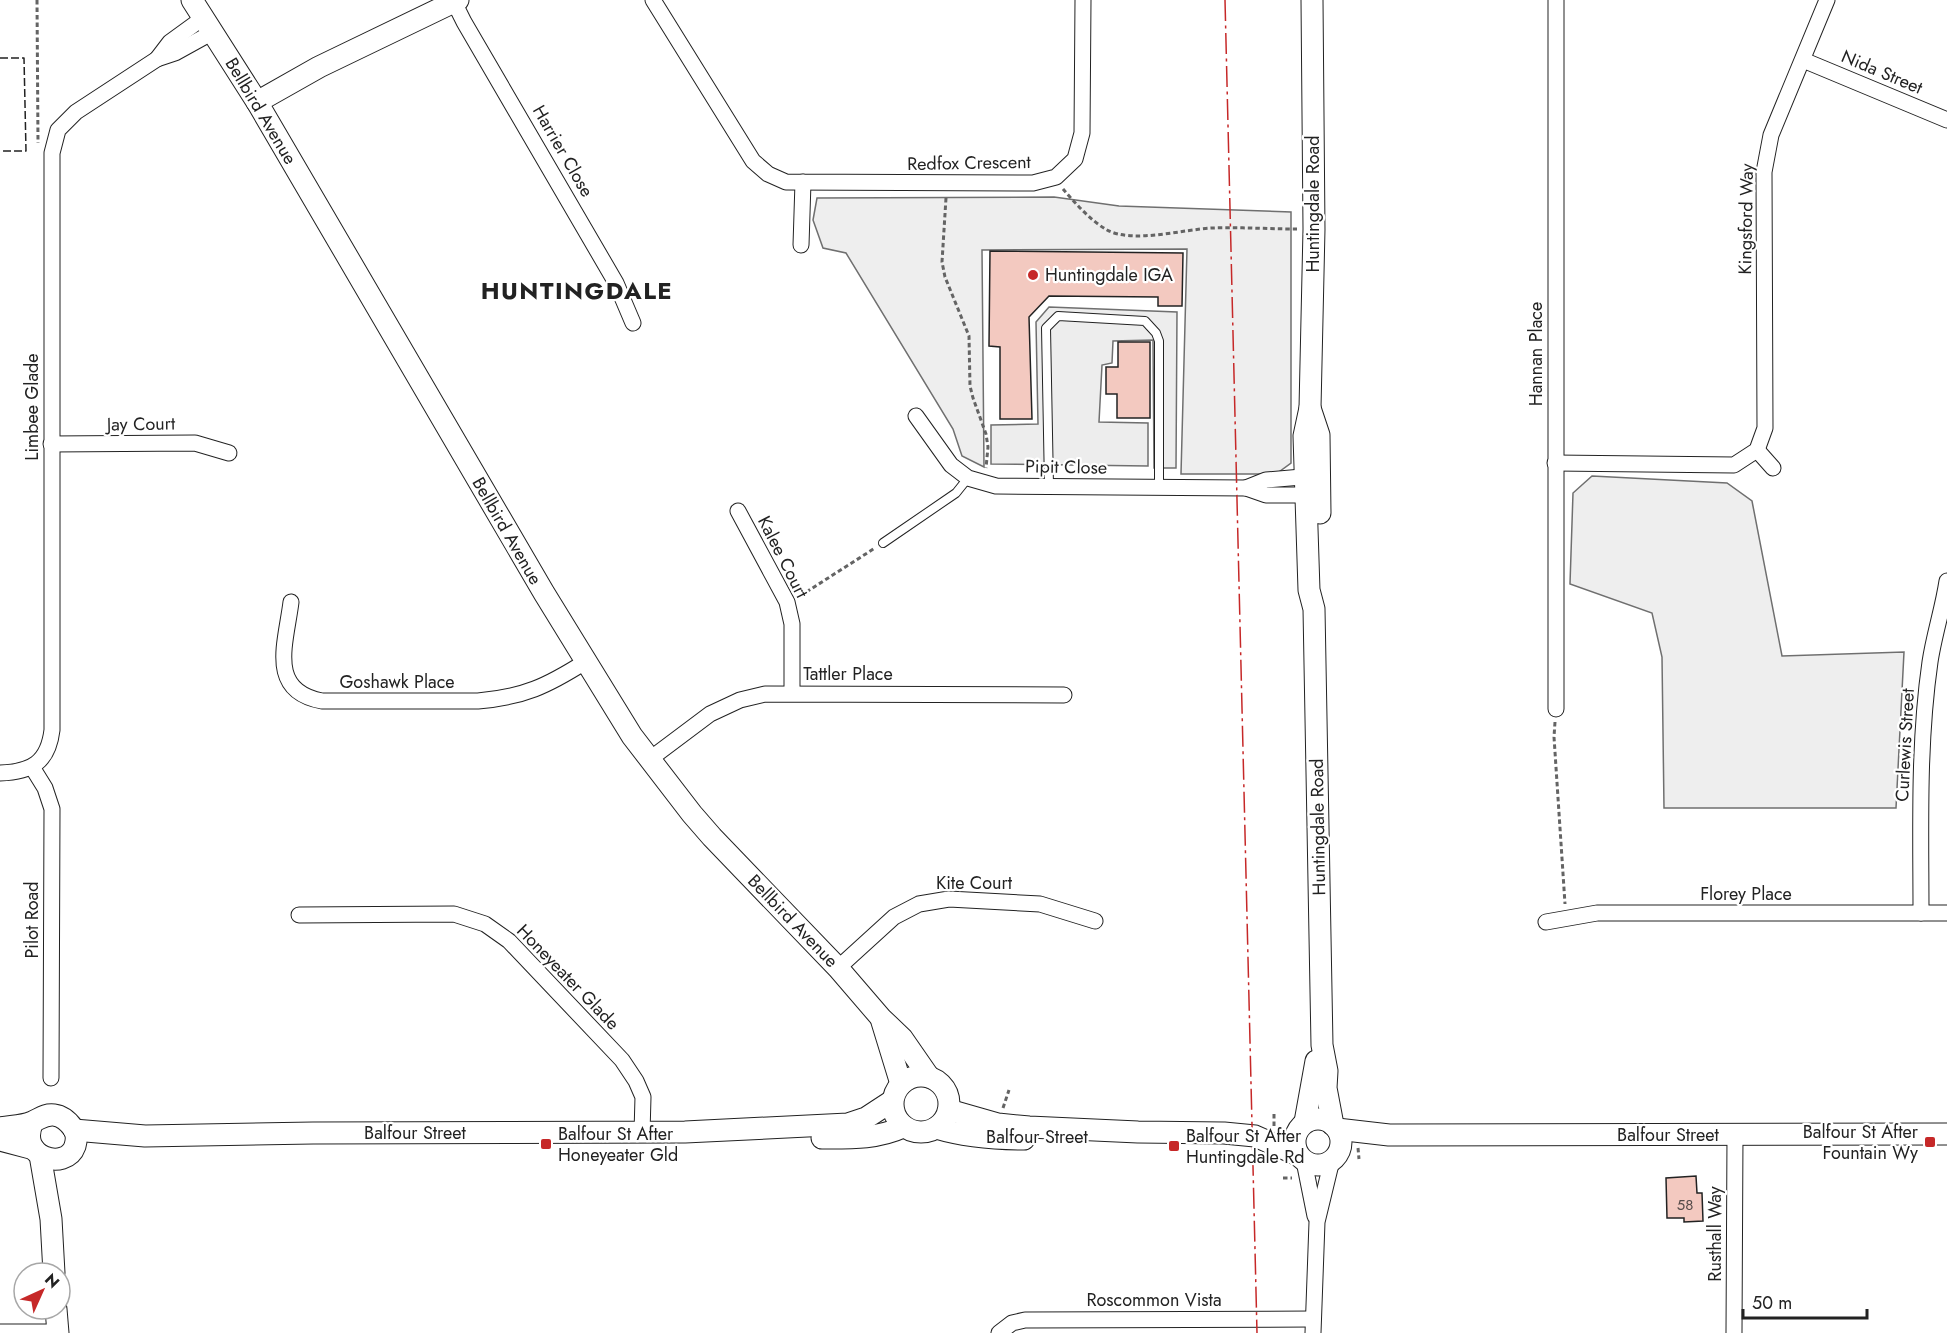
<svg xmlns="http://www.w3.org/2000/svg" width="1947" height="1333" viewBox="0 0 1947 1333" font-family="Jost,sans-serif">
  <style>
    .green { fill: #eee; stroke: #6f6f6f; stroke-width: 1.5 }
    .parking { fill: #ededed; stroke: #6f6f6f; stroke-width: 1.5 }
    .building { fill: #f3c9c0; stroke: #222; stroke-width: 1.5 }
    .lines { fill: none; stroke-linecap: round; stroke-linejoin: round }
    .lane-casing { stroke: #222; stroke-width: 10 }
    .street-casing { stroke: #222; stroke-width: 17 }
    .secondary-casing { stroke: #222; stroke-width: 23 }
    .path { stroke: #646464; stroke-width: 3; stroke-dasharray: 4.5 3; stroke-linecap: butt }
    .lane { stroke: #fff; stroke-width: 8 }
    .street { stroke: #fff; stroke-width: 15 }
    .secondary { stroke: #fff; stroke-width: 21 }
    .fence { stroke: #222; stroke-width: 1.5; stroke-dasharray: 8 3; stroke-linecap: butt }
    .power { stroke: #c62828; stroke-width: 1.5; stroke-dasharray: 21 4.5 3 4.5; stroke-linecap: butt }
    .poi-dot { fill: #c62828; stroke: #fff; stroke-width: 2 }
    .labels { text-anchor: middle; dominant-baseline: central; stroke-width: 4.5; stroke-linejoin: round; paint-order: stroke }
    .number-label { font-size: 15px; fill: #564c4a }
    .street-label { font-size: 18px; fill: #222; stroke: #fff }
    .poi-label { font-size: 18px; fill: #222; stroke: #fff; text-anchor: start }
    .district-label { font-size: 24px; font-weight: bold; letter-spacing: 1.5px; fill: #222; stroke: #fff }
  </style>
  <rect width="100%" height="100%" fill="#fff"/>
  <g class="green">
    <path d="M 1054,197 L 1119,206 L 1291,212 L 1291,463 L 1276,474 L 1181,474 L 1187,249 L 982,250 L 984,467 L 962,456 L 953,429 L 846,253 L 823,248 L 813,220 L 817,198 Z"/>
    <path d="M 1592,476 L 1727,483 L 1752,501 L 1782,656 L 1904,652 L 1896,808 L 1664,808 L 1662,657 L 1652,613 L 1570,584 L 1573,493 Z"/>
  </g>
  <path class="parking" d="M 1049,307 L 1177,312 L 1176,468 L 1154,468 L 1153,340 L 1113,341 L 1112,363 L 1102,365 L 1099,422 L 1148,423 L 1148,466 L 991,464 L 991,425 L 1038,424 L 1036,322 Z"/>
  <g class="building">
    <path d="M 990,251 L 1183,253 L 1182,306 L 1158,306 L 1158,297 L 1049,296 L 1029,317 L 1032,419 L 1000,419 L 1000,347 L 989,346 Z"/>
    <path d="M 1118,342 L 1150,342 L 1150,418 L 1117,418 L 1117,394 L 1106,394 L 1106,367 L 1118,367 Z"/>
    <path d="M 1696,1176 L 1697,1193 L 1702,1193 L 1703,1221 L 1684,1222 L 1684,1218 L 1667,1218 L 1666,1178 Z"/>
  </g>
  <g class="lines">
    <g class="lane-casing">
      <g id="lane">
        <path d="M 1049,486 L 1046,328 L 1058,316 L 1145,321 L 1156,333 L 1159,341 L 1159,489"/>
        <path d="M 883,543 L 956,493 L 968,478"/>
      </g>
    </g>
    <g class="street-casing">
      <g id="street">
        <path d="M 653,0 L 753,161 L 768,174 L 786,182 L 1033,183 L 1056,177 L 1075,159 L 1082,133 L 1083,0"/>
        <path d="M 454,2 L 464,22 L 616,283 L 633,323"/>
        <path d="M 157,59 L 170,42 L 203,18"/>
        <path d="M 1803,60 L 1947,120"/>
        <path d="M 801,245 L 803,182"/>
        <path d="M 916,416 L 951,465 L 968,478 L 996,486 L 1246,488 L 1266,495 L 1316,495"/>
        <path d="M 51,444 L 195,443 L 229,453"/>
        <path d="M 1757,450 L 1773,468"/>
        <path d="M 1555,463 L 1734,465 L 1757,450 L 1765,428 L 1764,172 L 1771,135 L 1827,0"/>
        <path d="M 1246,488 L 1266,480 L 1313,476"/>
        <path d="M 738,511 L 787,602 L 792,624 L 792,693"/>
        <path d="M 291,602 C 286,643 267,691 322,701 L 478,701 C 524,697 547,686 585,662"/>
        <path d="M 1556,709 L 1556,0"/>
        <path d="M 650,759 L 710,714 L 740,700 L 765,694 L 1064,695"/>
        <path d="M 32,767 L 45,788 L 52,809 L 51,1078"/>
        <path d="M 0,773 C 31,772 48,763 52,730 L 52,153 L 58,130 L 76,112 L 157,59 L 175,53 L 213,32"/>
        <path d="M 1921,913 C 1921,830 1918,745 1930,662 C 1934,635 1943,608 1947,581"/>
        <path d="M 299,915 L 454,914 L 485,924 L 509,941 L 622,1060 L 636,1081 L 643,1097 L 642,1133"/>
        <path d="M 1546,922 L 1597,913 L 1947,913"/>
        <path d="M 838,968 L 894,917 L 919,904 L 949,899 L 1040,904 L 1095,921"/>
        <path d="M 1304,1161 L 1315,1216"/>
        <path d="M 0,1332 L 58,1332"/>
        <path d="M 999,1333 L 1012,1323 L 1025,1320 L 1313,1319"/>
        <path d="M 1313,1333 L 1317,1222 L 1332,1160"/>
        <path d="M 1734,1333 L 1735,1135"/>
      </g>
    </g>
    <g class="secondary-casing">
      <g id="secondary">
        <path d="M 192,0 L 257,102 L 544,593 L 632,736 L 692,814 L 712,837 L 838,968 L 881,1018 L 902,1038 L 929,1077"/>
        <path d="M 1312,0 L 1314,229 L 1310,408 L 1304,436 L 1309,590 L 1314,609 L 1322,1045 L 1327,1071 L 1326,1088 L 1333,1125"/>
        <path d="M 257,102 L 319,67 L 458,0"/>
        <path d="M 1310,408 L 1319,435 L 1320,513"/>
        <path d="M 882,1022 L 901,1084"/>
        <circle cx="921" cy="1104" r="28"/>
        <path d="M 949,1110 L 998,1124 L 1029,1127 L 1138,1132 L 1224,1133 L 1255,1136 L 1298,1155"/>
        <circle cx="1318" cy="1142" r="23"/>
        <path d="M 1305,1122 L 1316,1061"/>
        <path d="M 0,1128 C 10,1126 23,1126 32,1122 C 40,1119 44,1114 54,1115 C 62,1116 68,1121 73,1128 C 77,1133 77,1139 75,1146 C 66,1172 16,1157 33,1122"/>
        <path d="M 936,1128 C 966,1137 994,1139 1024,1139"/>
        <path d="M 1337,1129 L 1389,1135 L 1947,1134"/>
        <path d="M 74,1130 L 145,1136 L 313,1133 L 685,1132 L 848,1124 L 866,1118 L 892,1101"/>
        <path d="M 822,1138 C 850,1138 877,1139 903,1127"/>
        <path d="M 0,1140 L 34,1149"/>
        <path d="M 40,1155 L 51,1219 L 54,1273"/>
        <path d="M 56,1309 L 58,1333"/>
      </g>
    </g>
    <g class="path">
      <path d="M 37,0 L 38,143"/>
      <path d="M 1063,189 C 1075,203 1091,221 1107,230 C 1133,244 1184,229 1213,228 C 1241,227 1269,229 1297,229"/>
      <path d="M 946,198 L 942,262 L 945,277 L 969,336 L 970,386 L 973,398 L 986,434 L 988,447 L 986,468"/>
      <path d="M 800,596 L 875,548"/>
      <path d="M 1555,722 L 1554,737 L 1565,904"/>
      <path d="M 1003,1108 L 1009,1090"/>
      <path d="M 1274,1126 L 1274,1112"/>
      <path d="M 1358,1148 L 1359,1159"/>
      <path d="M 1283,1178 L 1292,1178"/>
    </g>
    <use href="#lane" class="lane"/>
    <use href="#street" class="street"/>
    <use href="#secondary" class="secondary"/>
    <path class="fence" d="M 0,58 L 24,58 L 26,151 L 0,151"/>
    <path class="power" d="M 1225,0 L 1257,1333"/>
  </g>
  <g class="poi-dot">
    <circle cx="1033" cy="275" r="6"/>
    <rect x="1924" y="1136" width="12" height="12" rx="3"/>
    <rect x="540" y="1138" width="12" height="12" rx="3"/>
    <rect x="1168" y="1140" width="12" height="12" rx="3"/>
  </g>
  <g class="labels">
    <g class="number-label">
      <text x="1685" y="1205">58</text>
    </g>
    <g class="street-label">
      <text transform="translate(1882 72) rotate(23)">Nida Street</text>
      <text transform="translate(261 111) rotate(59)">Bellbird Avenue</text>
      <text transform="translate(563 151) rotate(60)">Harrier Close</text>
      <text transform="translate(969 163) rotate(-1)">Redfox Crescent</text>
      <text transform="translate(1313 204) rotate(-90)">Huntingdale Road</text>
      <text transform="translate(1746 219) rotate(-89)">Kingsford Way</text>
      <text transform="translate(1536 354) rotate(-90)">Hannan Place</text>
      <text transform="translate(32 407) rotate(-90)">Limbee Glade</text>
      <text transform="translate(141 424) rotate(-1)">Jay Court</text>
      <text transform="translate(1066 467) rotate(1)">Pipit Close</text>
      <text transform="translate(507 531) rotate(60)">Bellbird Avenue</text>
      <text transform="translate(783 557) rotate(63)">Kalee Court</text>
      <text x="848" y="674">Tattler Place</text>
      <text x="397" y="682">Goshawk Place</text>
      <text transform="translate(1905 745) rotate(-87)">Curlewis Street</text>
      <text transform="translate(1318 827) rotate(-91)">Huntingdale Road</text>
      <text x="974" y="883">Kite Court</text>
      <text x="1746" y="894">Florey Place</text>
      <text transform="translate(32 920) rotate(-90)">Pilot Road</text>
      <text transform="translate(793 921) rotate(46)">Bellbird Avenue</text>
      <text transform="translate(568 977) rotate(46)">Honeyeater Glade</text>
      <text x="415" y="1133">Balfour Street</text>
      <text x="1668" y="1135">Balfour Street</text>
      <text x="1037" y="1137">Balfour Street</text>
      <text transform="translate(1715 1234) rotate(-90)">Rusthall Way</text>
      <text x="1154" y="1300">Roscommon Vista</text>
    </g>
    <g class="poi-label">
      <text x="1045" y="275">Huntingdale IGA</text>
      <text x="1918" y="1132" text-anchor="end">Balfour St After<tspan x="1918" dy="21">Fountain Wy</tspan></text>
      <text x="558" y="1134">Balfour St After<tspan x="558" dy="21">Honeyeater Gld</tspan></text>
      <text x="1186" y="1136">Balfour St After<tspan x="1186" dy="21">Huntingdale Rd</tspan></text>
    </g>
    <g class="district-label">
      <text x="577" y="290">HUNTINGDALE</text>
    </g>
  </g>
  <g transform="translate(42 1291) rotate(45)"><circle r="28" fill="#ffffff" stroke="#a7a7a7" stroke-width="1.5"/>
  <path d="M0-4.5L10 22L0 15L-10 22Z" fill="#c62828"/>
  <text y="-9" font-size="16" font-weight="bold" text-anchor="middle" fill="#222222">N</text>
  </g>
  <path d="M1743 1309v9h124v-9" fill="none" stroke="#222222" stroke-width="3"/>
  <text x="1752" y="1309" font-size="18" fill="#222222" stroke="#ffffff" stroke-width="4.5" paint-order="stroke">50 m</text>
</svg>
